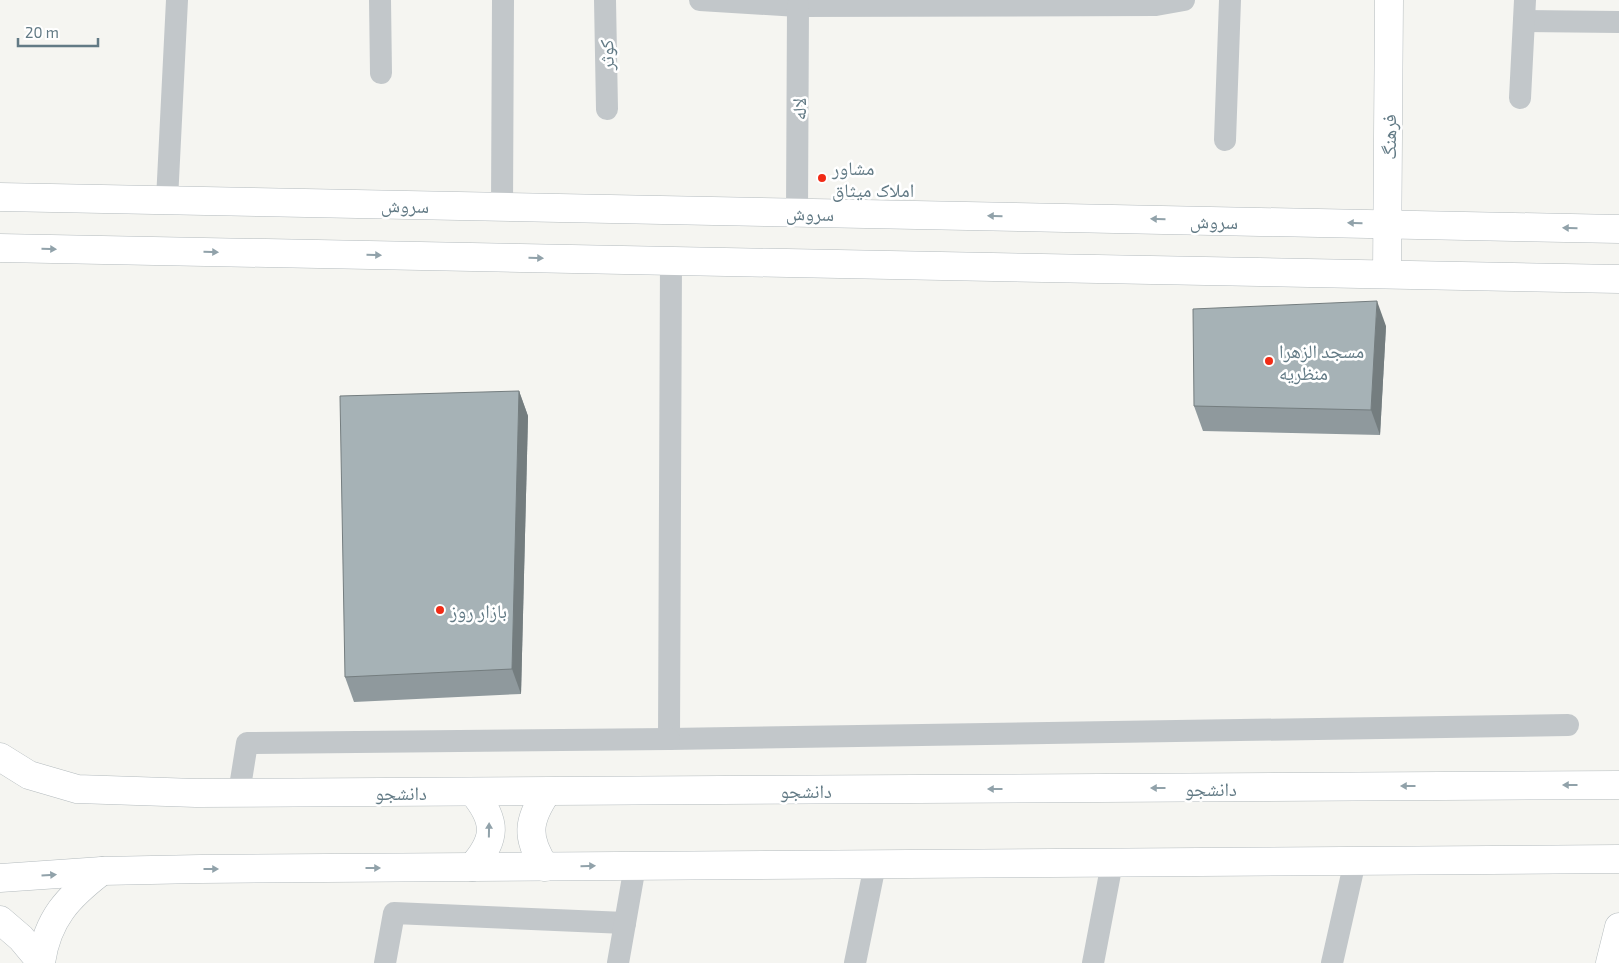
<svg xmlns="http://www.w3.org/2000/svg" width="1619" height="963" viewBox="0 0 1619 963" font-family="'Exo 2','Noto Naskh Arabic',sans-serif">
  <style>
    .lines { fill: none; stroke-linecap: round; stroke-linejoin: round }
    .secondary-casing { stroke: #b4bbbe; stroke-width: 29 }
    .street { stroke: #c2c7ca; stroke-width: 22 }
    .secondary { stroke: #fff; stroke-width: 28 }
    .wall { fill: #8f999d }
    .shaded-wall { fill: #747d7f }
    .building { fill: #a6b2b6; stroke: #747d7f }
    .oneway { fill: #91a2aa }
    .poi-dot { fill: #f12b16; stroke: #fff; stroke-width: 2 }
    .labels { text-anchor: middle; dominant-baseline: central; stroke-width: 5; stroke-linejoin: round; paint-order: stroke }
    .street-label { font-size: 19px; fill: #627a85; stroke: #fff }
    .poi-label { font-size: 19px; fill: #627a85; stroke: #fff; text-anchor: start }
  </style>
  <rect width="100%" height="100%" fill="#f5f5f1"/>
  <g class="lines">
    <g class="secondary-casing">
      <g id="secondary">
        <path d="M 0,197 L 1619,229"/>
        <path d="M 0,248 L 1619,279"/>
        <path d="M 1387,274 L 1389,0"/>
        <path d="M 0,757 L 29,775 L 77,789 L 196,793 L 1619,785"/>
        <path d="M 472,867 C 497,839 497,821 473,792"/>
        <path d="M 545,867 C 526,838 527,821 547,792"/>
        <path d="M 0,878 L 102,871 L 200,869 L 1619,859"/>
        <path d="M 0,920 L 21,938 L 41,962"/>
        <path d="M 41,963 C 47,919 68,897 102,871"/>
        <path d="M 1610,963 L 1619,927"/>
      </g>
    </g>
    <g class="street">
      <path d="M 380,0 L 381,73"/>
      <path d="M 605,0 L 607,109"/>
      <path d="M 700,0 L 798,6 L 1156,5 L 1184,0"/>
      <path d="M 1524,21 L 1619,22"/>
      <path d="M 1520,98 L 1525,0"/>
      <path d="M 1225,140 L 1230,0"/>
      <path d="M 167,200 L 177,0"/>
      <path d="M 502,207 L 503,0"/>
      <path d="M 797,212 L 798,6"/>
      <path d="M 671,260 L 669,739 L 1568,725"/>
      <path d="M 239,793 L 247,743 L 669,739"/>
      <path d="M 385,963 L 394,913 L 625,923"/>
      <path d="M 618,963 L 635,866"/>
      <path d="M 855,963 L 875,865"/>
      <path d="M 1093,963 L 1112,863"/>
      <path d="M 1332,963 L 1355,861"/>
    </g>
    <use href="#secondary" class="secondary"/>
  </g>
  <g class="wall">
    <path d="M 1386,326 L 1380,435 L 1203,431 L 1194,406 Z"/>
    <path d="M 519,391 L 528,416 L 521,694 L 354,702 L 345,677 Z"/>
  </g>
  <g class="shaded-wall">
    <path d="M 1377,301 L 1386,326 L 1380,435 L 1371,410 Z"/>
    <path d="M 519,391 L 528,416 L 521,694 L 512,669 Z"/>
  </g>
  <g class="building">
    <path d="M 1377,301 L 1371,410 L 1194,406 L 1193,309 Z"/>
    <path d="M 519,391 L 512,669 L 345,677 L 340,396 Z"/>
  </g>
  <defs><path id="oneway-solid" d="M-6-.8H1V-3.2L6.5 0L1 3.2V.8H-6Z" transform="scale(1.25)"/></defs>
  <g class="oneway">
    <use href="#oneway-solid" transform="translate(995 216) rotate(-179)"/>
    <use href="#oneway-solid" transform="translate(1158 219) rotate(-179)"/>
    <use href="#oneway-solid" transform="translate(1355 223) rotate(-179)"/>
    <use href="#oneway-solid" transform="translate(1570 228) rotate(-179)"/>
    <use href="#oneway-solid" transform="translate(49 249) rotate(1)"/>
    <use href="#oneway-solid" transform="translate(211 252) rotate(1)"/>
    <use href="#oneway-solid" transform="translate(374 255) rotate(1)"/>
    <use href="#oneway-solid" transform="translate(536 258) rotate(1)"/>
    <use href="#oneway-solid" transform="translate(1570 785) rotate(180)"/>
    <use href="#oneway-solid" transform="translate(1408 786) rotate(180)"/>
    <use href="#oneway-solid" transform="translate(1158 788) rotate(180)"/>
    <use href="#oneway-solid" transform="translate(995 789) rotate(180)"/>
    <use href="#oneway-solid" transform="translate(489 830) rotate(-89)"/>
    <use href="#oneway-solid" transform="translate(588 866) rotate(-1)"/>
    <use href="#oneway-solid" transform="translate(373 868)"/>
    <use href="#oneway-solid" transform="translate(211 869)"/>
    <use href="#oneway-solid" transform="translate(49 875) rotate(-4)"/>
  </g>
  <g class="poi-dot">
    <circle cx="822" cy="178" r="5"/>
    <circle cx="1269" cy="361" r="5"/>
    <circle cx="440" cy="610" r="5"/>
  </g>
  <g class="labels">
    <g class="street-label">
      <text transform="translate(606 55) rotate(-91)">کوثر</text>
      <text transform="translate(798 109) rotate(-90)">لاله</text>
      <text transform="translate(1388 137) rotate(-90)">فرهنگ</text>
      <text transform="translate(405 205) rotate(1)">سروش</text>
      <text transform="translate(810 213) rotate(1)">سروش</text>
      <text transform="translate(1214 221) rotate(1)">سروش</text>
      <text x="1211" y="788">دانشجو</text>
      <text x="806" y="790">دانشجو</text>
      <text x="401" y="792">دانشجو</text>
    </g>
    <g class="poi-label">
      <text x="832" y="167">مشاور<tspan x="832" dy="22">املاک میثاق</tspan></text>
      <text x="1279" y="350">مسجد الزهرا<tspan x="1279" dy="22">منظریه</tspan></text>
      <text x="450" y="610">بازار روز</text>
    </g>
  </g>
  <path d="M18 38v8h80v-8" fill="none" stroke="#627a85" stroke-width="2.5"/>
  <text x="25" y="38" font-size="15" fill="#627a85" stroke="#ffffff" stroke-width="4" paint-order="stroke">20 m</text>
</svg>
